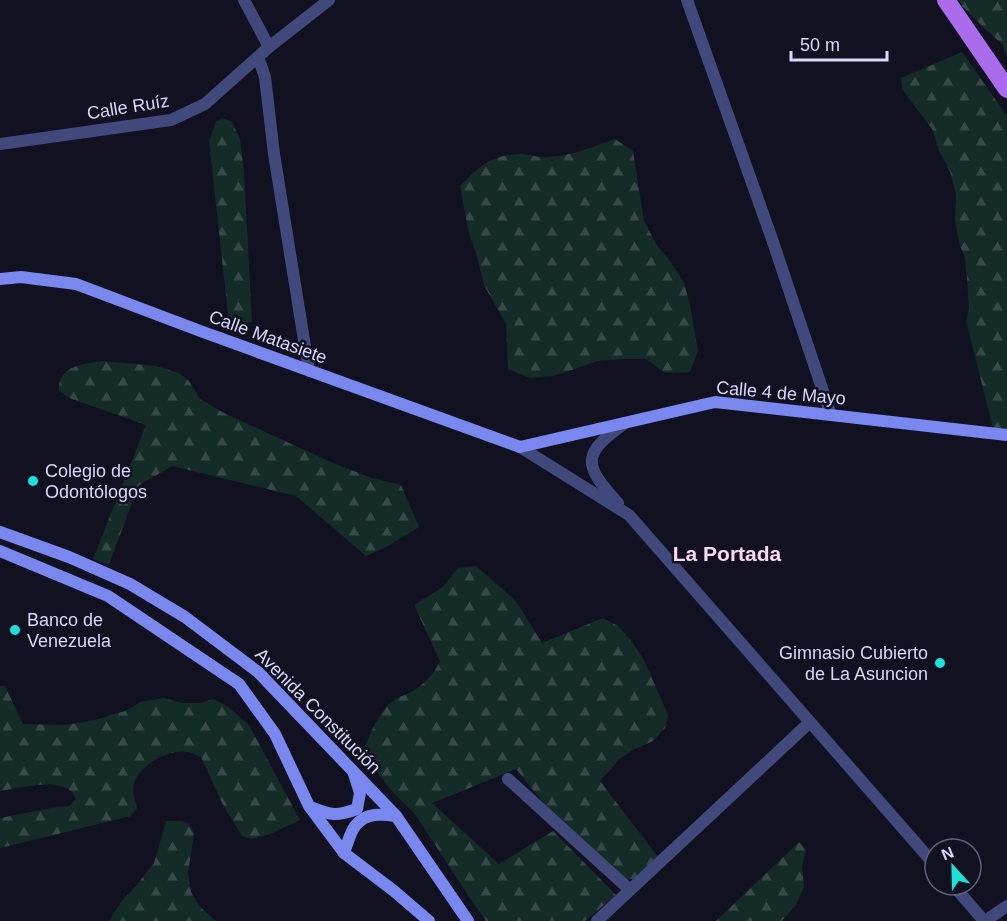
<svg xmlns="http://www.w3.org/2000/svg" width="1007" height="921" viewBox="0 0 1007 921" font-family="Helvetica,sans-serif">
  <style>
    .forest { fill: url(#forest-firs) }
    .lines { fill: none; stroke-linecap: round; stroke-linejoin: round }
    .street { stroke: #41487c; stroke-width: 12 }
    .secondary { stroke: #7987ef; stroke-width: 12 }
    .primary { stroke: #aa6bed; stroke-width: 18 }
    .poi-dot { fill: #1be2d9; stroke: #112; stroke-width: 2 }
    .labels { text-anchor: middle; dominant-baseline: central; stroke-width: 5; stroke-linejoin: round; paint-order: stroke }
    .street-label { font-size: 18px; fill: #d7d8fa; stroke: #112 }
    .poi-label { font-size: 18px; fill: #d7d8fa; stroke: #112; text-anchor: start }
    .quarter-label { font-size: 21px; font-weight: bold; fill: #fad9f3; stroke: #112 }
  </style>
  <defs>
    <pattern id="forest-firs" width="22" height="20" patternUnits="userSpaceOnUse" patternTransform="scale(1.5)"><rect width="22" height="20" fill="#152b27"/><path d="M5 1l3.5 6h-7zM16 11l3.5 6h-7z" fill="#364947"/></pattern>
  </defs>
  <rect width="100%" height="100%" fill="#112"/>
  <g class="forest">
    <path d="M 959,0 L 1007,0 L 1007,58 L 1002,44 L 984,28 L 962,6 Z"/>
    <path d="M 962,52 L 1007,116 L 1007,433 L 994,432 L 966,321 L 969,309 L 967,278 L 965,258 L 960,246 L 955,220 L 956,194 L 950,171 L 939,151 L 932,129 L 902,89 L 901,78 Z"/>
    <path d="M 222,118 L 232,122 L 240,139 L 244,172 L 252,322 L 241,324 L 229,323 L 209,141 L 216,122 Z"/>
    <path d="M 615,139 L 633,151 L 644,221 L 656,244 L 670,261 L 684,283 L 690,305 L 698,351 L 690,372 L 665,373 L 646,359 L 623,359 L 597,361 L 575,369 L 553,376 L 530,378 L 508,369 L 506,324 L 484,285 L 477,256 L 469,234 L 460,186 C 479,167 491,155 520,154 C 529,154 538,158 547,157 C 571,156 593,147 615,139 Z"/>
    <path d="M 102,361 L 156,366 L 179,373 L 189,381 L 200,399 L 224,413 L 333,463 L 372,478 L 401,485 L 419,527 L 388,546 L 366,556 L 296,496 L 172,466 L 138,486 L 109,565 L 93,559 L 146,425 L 72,399 L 59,391 C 57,366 83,364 102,361 Z"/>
    <path d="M 476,566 L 515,600 L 542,643 L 603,618 L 618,626 L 630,639 L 644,660 L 668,715 L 665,728 L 653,741 L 633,750 L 618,760 L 613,767 L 600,781 L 658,857 L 641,877 L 626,880 L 554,816 L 516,769 L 432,803 L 499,864 L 553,831 L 616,895 L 585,921 L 486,921 L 471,900 L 415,814 L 389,788 L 362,752 C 371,735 378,711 394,700 C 399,696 406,695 411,692 C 424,685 434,674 440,661 L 414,605 L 443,587 L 458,568 Z"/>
    <path d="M 0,686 L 5,686 L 23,724 L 64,725 L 91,721 L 125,711 L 141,702 L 163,698 L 182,703 L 200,703 L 213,699 L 227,706 L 249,725 L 300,820 L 268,835 L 251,839 L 242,836 L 222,803 L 201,757 C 197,756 192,752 188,752 C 168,748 133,768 133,789 C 133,795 136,803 137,808 L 131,816 L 0,848 L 0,818 L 51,808 L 69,806 L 76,799 C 74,796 73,793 71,791 C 55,778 18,788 0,791 Z"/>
    <path d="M 166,821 L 182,821 L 189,824 L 194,834 L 188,873 L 191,892 L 200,907 L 216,921 L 109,921 L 121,902 L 136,886 L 154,863 Z"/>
    <path d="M 799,842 L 806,849 L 802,867 L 804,886 L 796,905 L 782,921 L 716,921 Z"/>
  </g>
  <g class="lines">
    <g class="street">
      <path d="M 244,0 L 269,47"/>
      <path d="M 687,0 L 772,239 L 831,415"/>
      <path d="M 258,57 L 265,77 L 274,154 L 309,371"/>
      <path d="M 0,144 L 171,120 L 205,104 L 269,47 L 329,0"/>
      <path d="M 520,447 L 629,515 L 935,865"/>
      <path d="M 618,503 C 583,465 581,454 625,423"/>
      <path d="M 508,779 L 630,890"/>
      <path d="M 953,885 L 984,921"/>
      <path d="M 597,921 L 810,722"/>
      <path d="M 985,921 L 1007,906"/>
    </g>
    <g class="secondary">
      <path d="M 0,279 L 21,277 L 76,284 L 203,332 L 520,447 L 715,402 L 1007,435"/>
      <path d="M 0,532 L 69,557 L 130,584 L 185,617 L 258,672 L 396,816 L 468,921"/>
      <path d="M 0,551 L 108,596 L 239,684 L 275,734 L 309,806 L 344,853 L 394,891 L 429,921"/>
      <path d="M 310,807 C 331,815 335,817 357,809 L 360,793 L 354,774"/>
      <path d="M 344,853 C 347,845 350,833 355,826 C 366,812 382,814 396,816"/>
    </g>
    <path class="primary" d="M 946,0 L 1007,89"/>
  </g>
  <g class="poi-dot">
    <circle cx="33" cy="481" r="6"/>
    <circle cx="15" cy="630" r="6"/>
    <circle cx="940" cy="663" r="6"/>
  </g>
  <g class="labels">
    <g class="street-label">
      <text transform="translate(128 107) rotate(-9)">Calle Ruíz</text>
      <text transform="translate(268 337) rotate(20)">Calle Matasiete</text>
      <text transform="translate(781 393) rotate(5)">Calle 4 de Mayo</text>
      <text transform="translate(318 711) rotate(45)">Avenida Constitución</text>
    </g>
    <g class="poi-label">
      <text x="45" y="471">Colegio de<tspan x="45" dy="21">Odontólogos</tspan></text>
      <text x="27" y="620">Banco de<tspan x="27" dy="21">Venezuela</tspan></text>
      <text x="928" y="653" text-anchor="end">Gimnasio Cubierto<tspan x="928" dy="21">de La Asuncion</tspan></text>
    </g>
    <g class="quarter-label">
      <text x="727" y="553">La Portada</text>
    </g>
  </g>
  <g transform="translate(953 867) rotate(338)"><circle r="28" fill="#111122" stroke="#606178" stroke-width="1.5"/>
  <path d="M0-4.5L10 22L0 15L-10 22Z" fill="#1be2d9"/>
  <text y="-9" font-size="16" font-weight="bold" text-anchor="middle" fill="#d7d8fa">N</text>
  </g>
  <path d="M791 51v9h96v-9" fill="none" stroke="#d7d8fa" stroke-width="3"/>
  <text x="800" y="51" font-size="18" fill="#d7d8fa" stroke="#111122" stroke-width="4.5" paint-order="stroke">50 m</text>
</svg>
